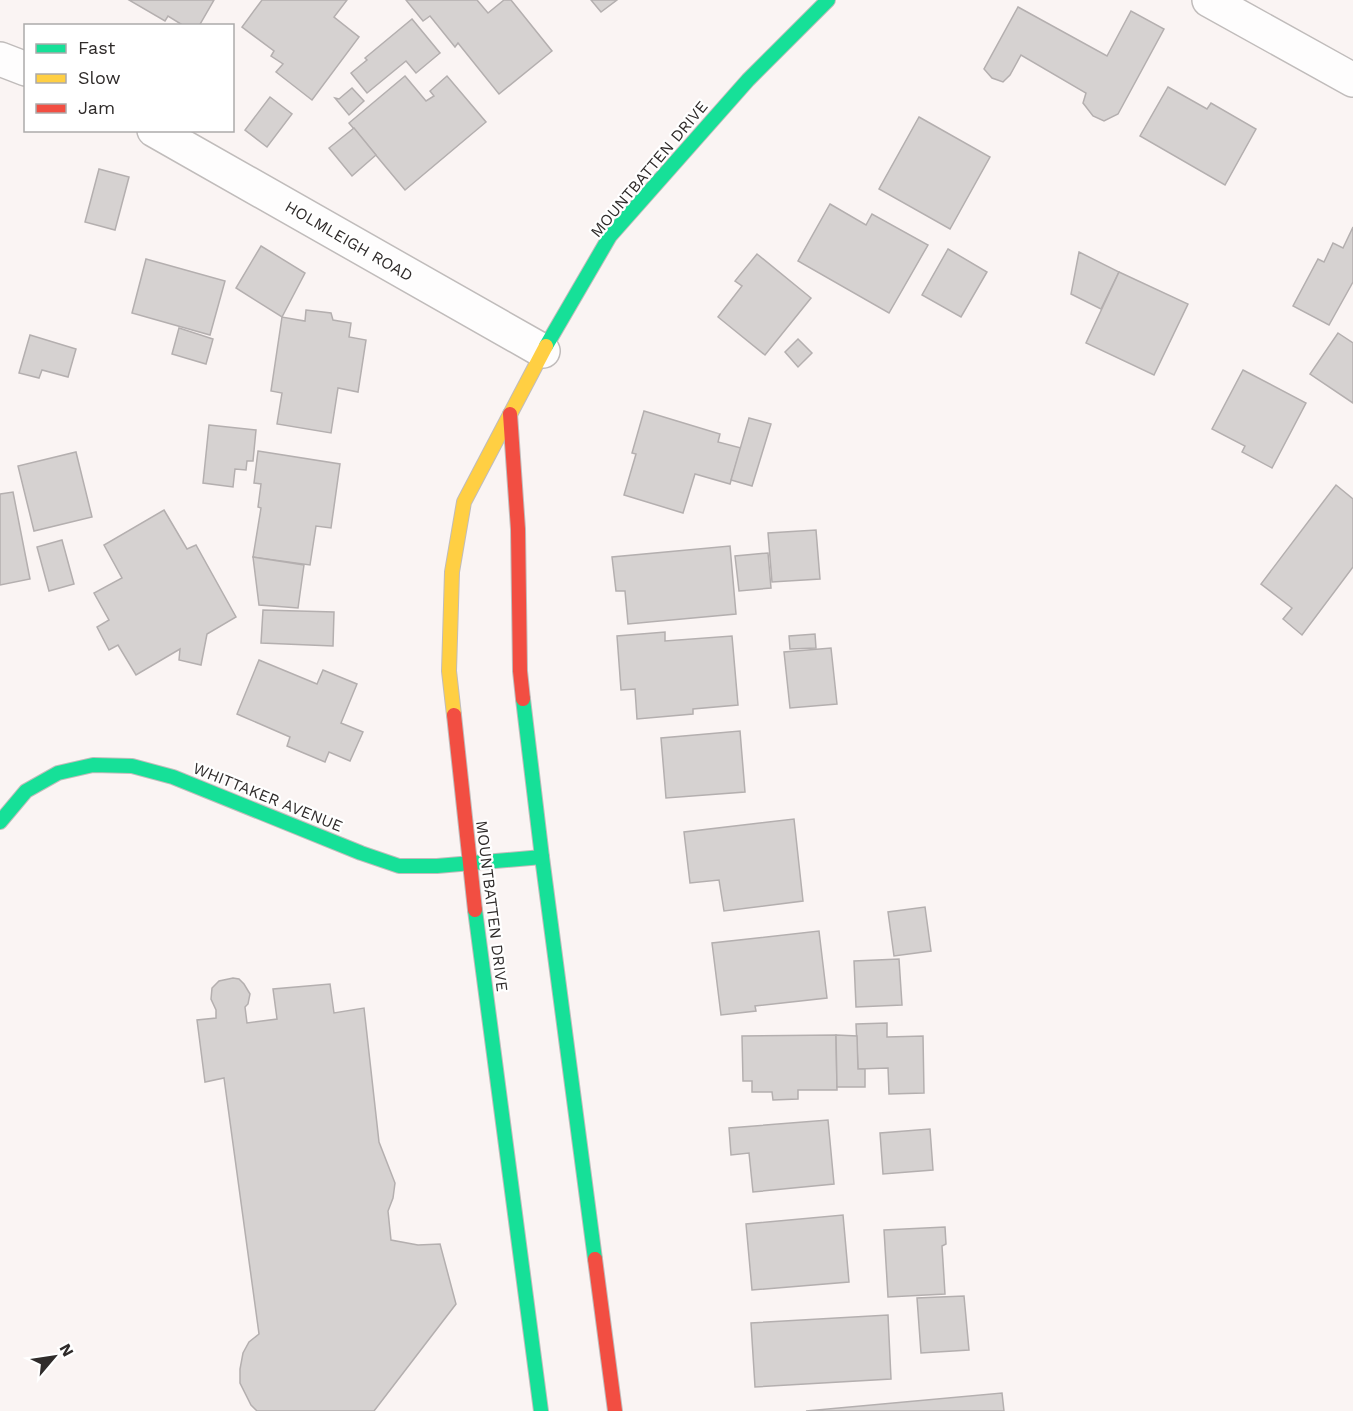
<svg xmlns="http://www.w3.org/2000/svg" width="1353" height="1411" viewBox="0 0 1353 1411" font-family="'Work Sans',sans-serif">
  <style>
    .building { fill: #d6d2d1; stroke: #b4afaf; stroke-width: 1.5 }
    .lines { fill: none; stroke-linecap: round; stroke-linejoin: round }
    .street-casing { stroke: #c0bcbb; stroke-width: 36 }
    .fast-casing { stroke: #c0bcbb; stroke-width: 16 }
    .slow-casing { stroke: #c0bcbb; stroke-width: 16 }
    .jam-casing { stroke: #c0bcbb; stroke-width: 16 }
    .street { stroke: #fefdfd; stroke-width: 33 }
    .fast { stroke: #16e098; stroke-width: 14 }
    .slow { stroke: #ffcf43; stroke-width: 14 }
    .jam { stroke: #f24e42; stroke-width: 14 }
    .labels { text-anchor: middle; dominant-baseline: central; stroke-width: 4.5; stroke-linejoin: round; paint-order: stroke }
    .street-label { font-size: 16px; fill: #2f2b2a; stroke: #fff }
  </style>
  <rect width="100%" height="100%" fill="#faf4f3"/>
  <g class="building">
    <path d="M 129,0 L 214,0 L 199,26 L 184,26 L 168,16 L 165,21 Z"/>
    <path d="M 262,0 L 347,0 L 334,17 L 359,37 L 312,100 L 276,72 L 283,64 L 271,56 L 274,51 L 242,27 Z"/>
    <path d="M 406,0 L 477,0 L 488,13 L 504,0 L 511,0 L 552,51 L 499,94 L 458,43 L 455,47 L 430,16 L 423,21 Z"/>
    <path d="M 591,0 L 617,0 L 601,12 Z"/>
    <path d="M 1018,7 L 1107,56 L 1131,11 L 1164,29 L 1118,114 L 1104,121 L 1093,116 L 1083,103 L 1086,93 L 1021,55 L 1010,75 L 1003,82 L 992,78 L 984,69 Z"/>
    <path d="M 412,19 L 440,53 L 416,73 L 406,61 L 367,93 L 351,73 L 367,60 L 365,58 Z"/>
    <path d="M 405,76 L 426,101 L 434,96 L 430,91 L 447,76 L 486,122 L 405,190 L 349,123 Z"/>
    <path d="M 1168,87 L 1207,109 L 1211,103 L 1256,129 L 1225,185 L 1140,136 Z"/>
    <path d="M 352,88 L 364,101 L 349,115 L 335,98 L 339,99 Z"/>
    <path d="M 270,97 L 292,114 L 267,147 L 245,130 Z"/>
    <path d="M 919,117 L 990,157 L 950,229 L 879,189 Z"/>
    <path d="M 354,128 L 376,155 L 352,176 L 329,148 Z"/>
    <path d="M 99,169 L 129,177 L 115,230 L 85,222 Z"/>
    <path d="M 830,204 L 866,225 L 872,214 L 928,245 L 889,313 L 798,261 Z"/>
    <path d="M 1353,227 L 1353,282 L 1329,325 L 1293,306 L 1318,259 L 1324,262 L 1333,243 L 1343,248 Z"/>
    <path d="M 261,246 L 305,273 L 282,317 L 236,288 Z"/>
    <path d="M 948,249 L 987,272 L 961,317 L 922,295 Z"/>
    <path d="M 1079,252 L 1119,272 L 1101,309 L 1071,294 Z"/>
    <path d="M 757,254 L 811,298 L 765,355 L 718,317 L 742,286 L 735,281 Z"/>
    <path d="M 146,259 L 225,281 L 210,335 L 132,313 Z"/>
    <path d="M 1119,272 L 1188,304 L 1154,375 L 1086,343 Z"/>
    <path d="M 306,310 L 331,313 L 333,320 L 351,323 L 349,337 L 366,340 L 358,392 L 338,388 L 331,433 L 277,424 L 282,393 L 271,391 L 282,317 L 305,321 Z"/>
    <path d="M 179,328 L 213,339 L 206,364 L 172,354 Z"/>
    <path d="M 1338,333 L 1353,343 L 1353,403 L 1310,374 Z"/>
    <path d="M 30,335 L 76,349 L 68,377 L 42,370 L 39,378 L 19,373 Z"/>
    <path d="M 798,339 L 812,353 L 798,367 L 785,352 Z"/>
    <path d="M 1243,370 L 1306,403 L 1272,468 L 1242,452 L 1245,446 L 1212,429 Z"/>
    <path d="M 644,411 L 720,434 L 718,442 L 741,448 L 730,484 L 695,474 L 683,513 L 624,495 L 636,454 L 632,453 Z"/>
    <path d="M 749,418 L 771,424 L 752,486 L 731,480 Z"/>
    <path d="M 209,425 L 256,430 L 253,461 L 247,461 L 246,470 L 235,469 L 233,487 L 203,483 Z"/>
    <path d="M 258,451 L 340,464 L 331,528 L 316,526 L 310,565 L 253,557 L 261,508 L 258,507 L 261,484 L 254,483 Z"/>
    <path d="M 76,452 L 92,517 L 34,531 L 18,466 Z"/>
    <path d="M 1336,485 L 1353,499 L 1353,567 L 1302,635 L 1283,619 L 1292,608 L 1261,584 Z"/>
    <path d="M 13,492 L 30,579 L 0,585 L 0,494 Z"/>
    <path d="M 164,510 L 187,549 L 196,545 L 236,617 L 207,634 L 201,665 L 179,660 L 180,649 L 136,675 L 118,645 L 109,650 L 97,627 L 109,620 L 94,593 L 122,578 L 104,545 Z"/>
    <path d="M 816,530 L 820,579 L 772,582 L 768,533 Z"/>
    <path d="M 62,540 L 74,584 L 49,591 L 37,547 Z"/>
    <path d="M 730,546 L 736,614 L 628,624 L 625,591 L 616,591 L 612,557 Z"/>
    <path d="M 768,553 L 771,588 L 739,591 L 735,556 Z"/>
    <path d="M 253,557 L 304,565 L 298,608 L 259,605 Z"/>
    <path d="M 263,610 L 334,612 L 333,646 L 261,643 Z"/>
    <path d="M 665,632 L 665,641 L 732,636 L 738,705 L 693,709 L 693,714 L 637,719 L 635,689 L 621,690 L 617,636 Z"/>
    <path d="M 815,634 L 816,648 L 790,649 L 789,636 Z"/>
    <path d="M 831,648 L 837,704 L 790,708 L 784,652 Z"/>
    <path d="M 259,660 L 317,684 L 323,670 L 357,684 L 341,723 L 363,732 L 350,761 L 329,752 L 325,762 L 287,746 L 290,737 L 237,714 Z"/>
    <path d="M 740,731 L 745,792 L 666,798 L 661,738 Z"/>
    <path d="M 794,819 L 803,901 L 724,911 L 719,880 L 690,883 L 684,832 Z"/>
    <path d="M 925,907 L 931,951 L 894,956 L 888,912 Z"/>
    <path d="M 819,931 L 827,998 L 755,1006 L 756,1011 L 721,1015 L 712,943 Z"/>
    <path d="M 899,959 L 902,1005 L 856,1007 L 854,961 Z"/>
    <path d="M 233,978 L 239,979 L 244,984 L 250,994 L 248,1004 L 245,1007 L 247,1023 L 277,1019 L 273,989 L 330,984 L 334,1013 L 364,1008 L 379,1142 L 395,1183 L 393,1198 L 388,1211 L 391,1240 L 418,1245 L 440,1244 L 456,1304 L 374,1411 L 257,1411 L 251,1405 L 240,1383 L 240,1369 L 243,1353 L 249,1342 L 259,1334 L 224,1078 L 205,1082 L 197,1020 L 216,1018 L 216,1010 L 211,999 L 212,988 L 219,981 Z"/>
    <path d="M 887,1023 L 887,1037 L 923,1036 L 924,1093 L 889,1094 L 888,1068 L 858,1069 L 856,1024 Z"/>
    <path d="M 836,1035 L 837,1090 L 798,1090 L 798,1099 L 773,1100 L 772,1092 L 752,1092 L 752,1081 L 743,1081 L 742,1036 Z"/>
    <path d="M 836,1035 L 857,1036 L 858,1069 L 865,1069 L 865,1087 L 837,1087 Z"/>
    <path d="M 828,1120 L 834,1184 L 753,1192 L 749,1153 L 731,1155 L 729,1128 Z"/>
    <path d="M 930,1129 L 933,1170 L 883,1174 L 880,1133 Z"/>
    <path d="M 843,1215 L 849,1282 L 752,1290 L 746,1224 Z"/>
    <path d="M 945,1227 L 946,1244 L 942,1246 L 945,1294 L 888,1297 L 884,1230 Z"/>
    <path d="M 964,1296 L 969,1350 L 921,1353 L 917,1298 Z"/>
    <path d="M 888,1315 L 891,1379 L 755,1387 L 751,1323 Z"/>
    <path d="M 1002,1393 L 1004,1411 L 806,1411 Z"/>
  </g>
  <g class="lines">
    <g class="street-casing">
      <g id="street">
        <path d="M 1209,0 L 1353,80"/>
        <path d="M 0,59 L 26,69"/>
        <path d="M 154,130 L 543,351"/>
      </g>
    </g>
    <g class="fast-casing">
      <g id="fast">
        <path d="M 546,346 L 610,236 L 748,80 L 828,0"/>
        <path d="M 523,699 L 542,857 L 595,1259"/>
        <path d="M 0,822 L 26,791 L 58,773 L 93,765 L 132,766 L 173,777 L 361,853 L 399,866 L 437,866 L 542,857"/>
        <path d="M 475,910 L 541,1411"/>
      </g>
    </g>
    <g class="slow-casing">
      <path id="slow" d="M 454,715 L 449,671 L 452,572 L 464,502 L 546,346"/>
    </g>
    <g class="jam-casing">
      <g id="jam">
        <path d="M 510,414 L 518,529 L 520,671 L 523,699"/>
        <path d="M 454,715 L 475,910"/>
        <path d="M 595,1259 L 615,1411"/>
      </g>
    </g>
    <use href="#street" class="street"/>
    <use href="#fast" class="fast"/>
    <use href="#slow" class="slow"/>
    <use href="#jam" class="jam"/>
  </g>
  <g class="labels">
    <g class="street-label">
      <text transform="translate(649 169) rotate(-50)">MOUNTBATTEN DRIVE</text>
      <text transform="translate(349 241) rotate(30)">HOLMLEIGH ROAD</text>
      <text transform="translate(268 797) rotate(22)">WHITTAKER AVENUE</text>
      <text transform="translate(492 906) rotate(83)">MOUNTBATTEN DRIVE</text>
    </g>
  </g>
  <rect x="24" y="24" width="210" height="108" fill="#ffffff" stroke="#acaaaa" stroke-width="1.5"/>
  <rect x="36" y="44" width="30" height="9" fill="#16e098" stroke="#acaaaa" stroke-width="1.5"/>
  <text x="78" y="54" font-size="18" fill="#2f2b2a">Fast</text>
  <rect x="36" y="74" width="30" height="9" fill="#ffcf43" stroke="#acaaaa" stroke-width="1.5"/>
  <text x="78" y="84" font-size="18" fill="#2f2b2a">Slow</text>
  <rect x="36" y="104" width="30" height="9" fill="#f24e42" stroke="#acaaaa" stroke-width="1.5"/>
  <text x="78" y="114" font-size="18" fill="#2f2b2a">Jam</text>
  <g transform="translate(54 1357) rotate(61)" stroke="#ffffff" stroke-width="4.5" paint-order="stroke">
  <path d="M0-4.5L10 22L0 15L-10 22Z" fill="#2f2b2a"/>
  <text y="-9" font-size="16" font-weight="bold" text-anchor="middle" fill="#2f2b2a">N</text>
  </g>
</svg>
